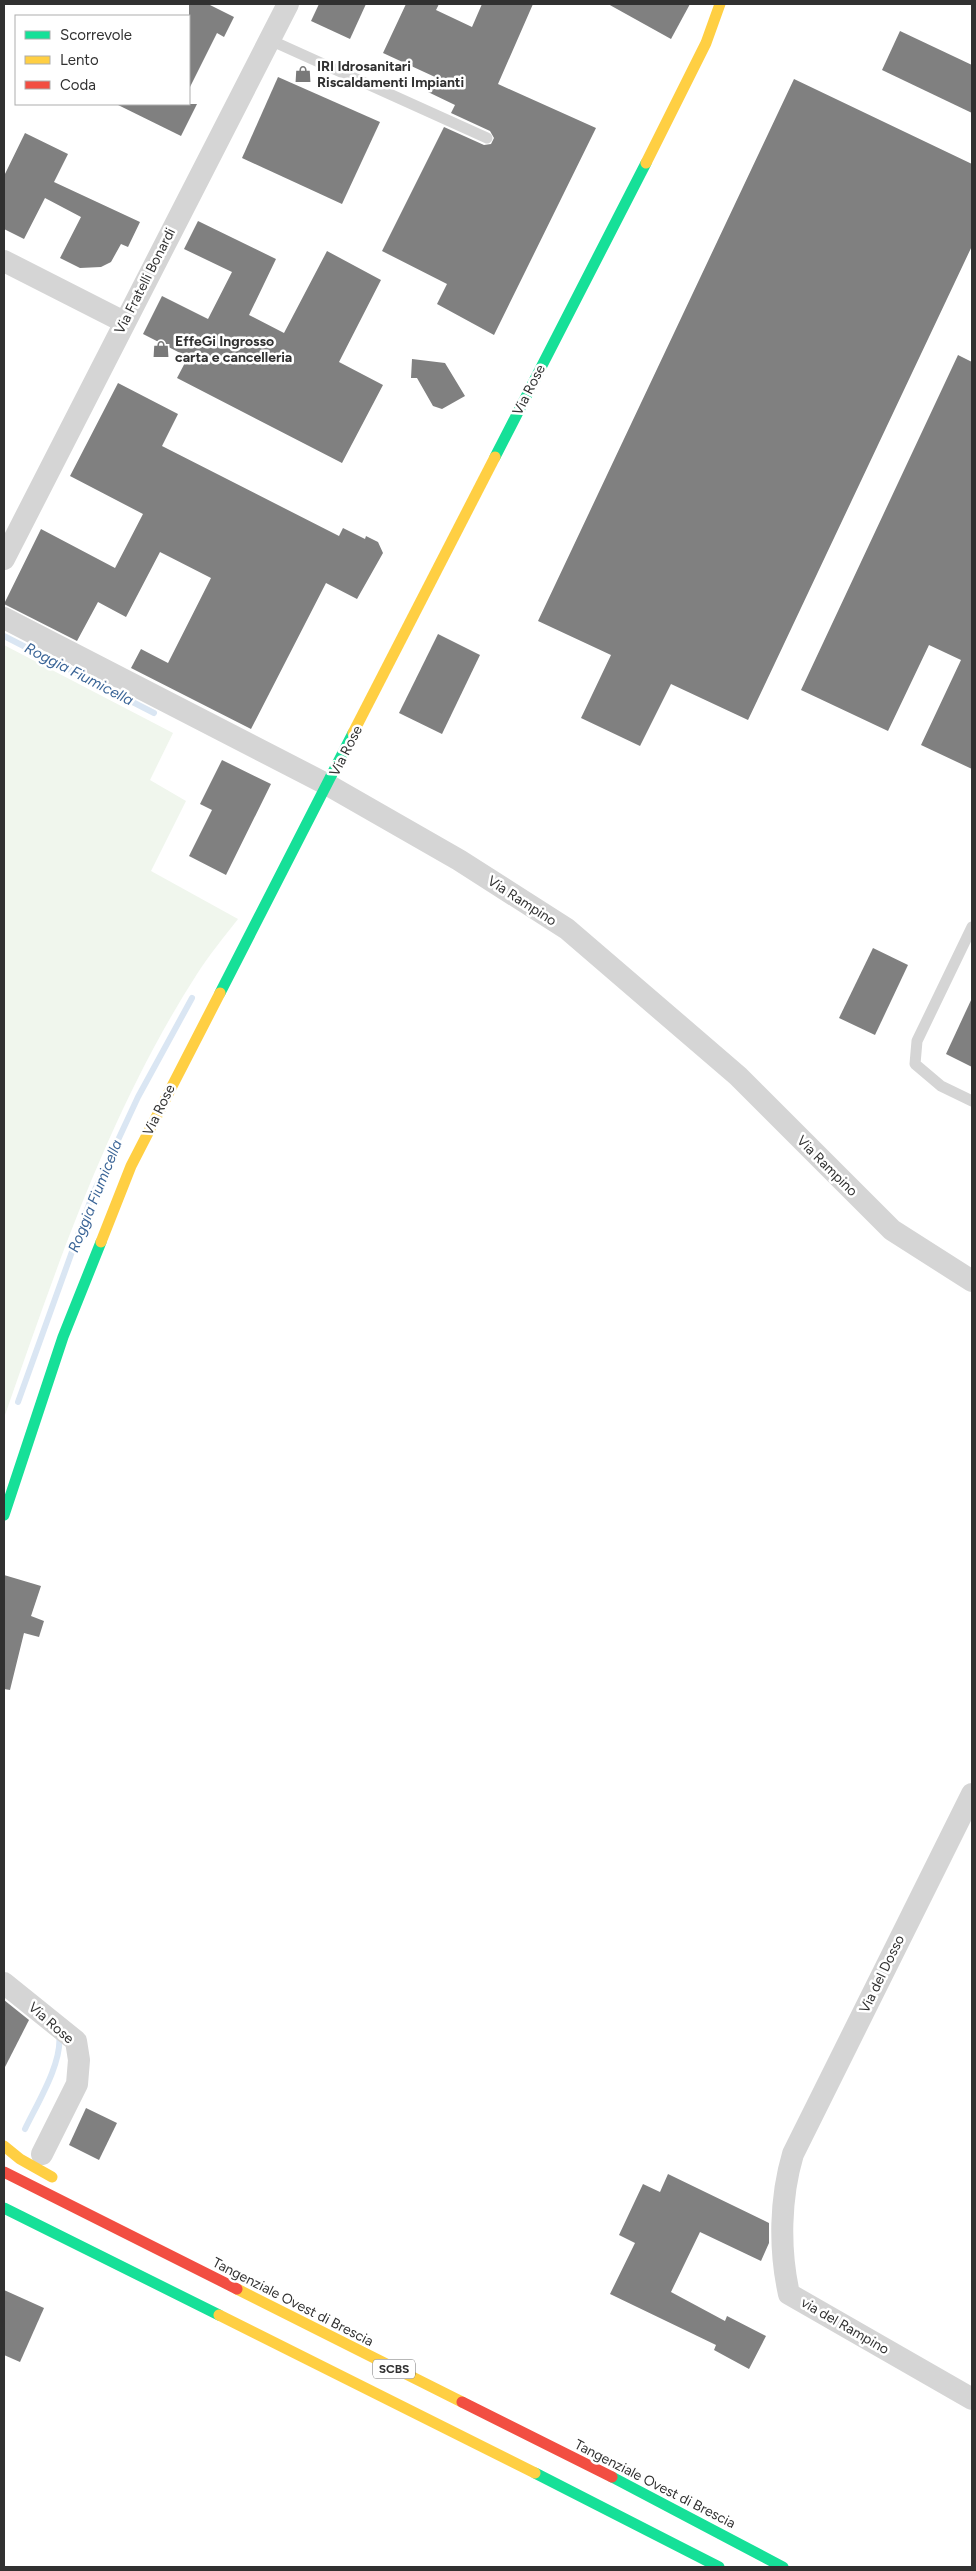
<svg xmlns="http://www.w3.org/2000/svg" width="976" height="2571" viewBox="0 0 976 2571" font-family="Figtree,sans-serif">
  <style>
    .green { fill: #f0f6ed }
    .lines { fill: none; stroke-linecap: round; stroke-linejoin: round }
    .stream { stroke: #dae6f3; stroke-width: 6 }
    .building { fill: #808080 }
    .lane { stroke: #d5d5d5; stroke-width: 11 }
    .street { stroke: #d5d5d5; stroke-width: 22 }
    .fast { stroke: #16e098; stroke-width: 11 }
    .slow { stroke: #ffcf43; stroke-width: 11 }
    .jam { stroke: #f24e42; stroke-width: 11 }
    .labels { text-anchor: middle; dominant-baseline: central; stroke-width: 5; stroke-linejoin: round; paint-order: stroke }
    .shield { fill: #fff; stroke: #6f6f6f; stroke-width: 1 }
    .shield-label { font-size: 12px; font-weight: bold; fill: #313131 }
    .poi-label { font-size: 14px; font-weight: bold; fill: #313131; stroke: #fff; text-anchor: start }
    .street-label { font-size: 14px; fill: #313131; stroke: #fff }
    .water-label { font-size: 15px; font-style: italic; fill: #3b6597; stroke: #fff }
  </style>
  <rect width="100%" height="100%" fill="#fff"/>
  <path class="green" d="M 4,645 L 173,733 L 150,780 L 186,801 L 151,871 L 238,919 C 224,937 209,955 197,974 C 109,1111 57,1266 4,1418 Z"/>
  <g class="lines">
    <g class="stream">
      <path d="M 4,636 L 154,713"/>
      <path d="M 18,1402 L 92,1196 L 138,1097 L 192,998"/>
      <path d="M 25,2129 C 37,2104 63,2062 59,2035"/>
    </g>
  </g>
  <g class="building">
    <path d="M 189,4 L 208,4 L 234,17 L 224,37 L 217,33 L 189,89 Z"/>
    <path d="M 319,4 L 366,4 L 350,39 L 311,21 Z"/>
    <path d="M 406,4 L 439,4 L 436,10 L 472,27 L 482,4 L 533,4 L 498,84 L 596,128 L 494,335 L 437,304 L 447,284 L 382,251 L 444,127 L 484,145 L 491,144 L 494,138 L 490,131 L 451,113 L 455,105 L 428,92 L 435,77 L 383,53 Z"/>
    <path d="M 608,4 L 690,4 L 671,39 Z"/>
    <path d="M 900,31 L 972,65 L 972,113 L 882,70 Z"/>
    <path d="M 278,77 L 380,122 L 342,204 L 242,158 Z"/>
    <path d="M 794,79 L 972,164 L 972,246 L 748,720 L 671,684 L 640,746 L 581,718 L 611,655 L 538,621 Z"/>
    <path d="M 116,104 L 197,104 L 181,136 Z"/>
    <path d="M 25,133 L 68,154 L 54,182 L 140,222 L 128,247 L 121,244 L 111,262 L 101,267 L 80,268 L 60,258 L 81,217 L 45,198 L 24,239 L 4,229 L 4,176 Z"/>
    <path d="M 198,221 L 276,259 L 249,315 L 284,333 L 327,251 L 381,280 L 339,362 L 383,385 L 342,463 L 177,378 L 188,357 L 143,334 L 162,296 L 208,319 L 232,272 L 184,249 Z"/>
    <path d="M 958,355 L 972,362 L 972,769 L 921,745 L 961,660 L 929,645 L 888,731 L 801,690 Z"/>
    <path d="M 412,359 L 445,363 L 465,396 L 442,409 L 433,406 L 417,378 L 411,378 Z"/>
    <path d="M 118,383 L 178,414 L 162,446 L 339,536 L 343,528 L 365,539 L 366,536 L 378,542 L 383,553 L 357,599 L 326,583 L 251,729 L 131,668 L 141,649 L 168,663 L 211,578 L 160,552 L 126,617 L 98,602 L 77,641 L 4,604 L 41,529 L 115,568 L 143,514 L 70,476 Z"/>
    <path d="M 438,634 L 480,655 L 442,734 L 399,713 Z"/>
    <path d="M 222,760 L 271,784 L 226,875 L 189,856 L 212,810 L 200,804 Z"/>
    <path d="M 873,948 L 908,965 L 875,1035 L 839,1018 Z"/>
    <path d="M 972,998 L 972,1067 L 946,1054 Z"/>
    <path d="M 4,1575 L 41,1586 L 31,1616 L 44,1621 L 39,1637 L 24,1633 L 10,1690 L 4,1689 Z"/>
    <path d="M 4,2000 L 29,2020 L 4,2069 Z"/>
    <path d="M 86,2108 L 117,2123 L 99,2160 L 69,2145 Z"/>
    <path d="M 668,2174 L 769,2223 L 769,2243 L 761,2261 L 700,2232 L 671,2292 L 725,2321 L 727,2316 L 766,2336 L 749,2369 L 714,2350 L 716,2345 L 610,2294 L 635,2243 L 619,2235 L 643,2184 L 660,2192 Z"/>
    <path d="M 4,2290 L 44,2308 L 20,2362 L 4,2355 Z"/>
  </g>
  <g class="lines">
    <g class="lane">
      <path d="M 270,40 L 487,138"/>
      <path d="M 972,927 L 917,1041 L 915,1064 L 941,1086 L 972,1101"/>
    </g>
    <g class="street">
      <path d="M 4,261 L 124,322"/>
      <path d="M 4,559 L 288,4"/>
      <path d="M 4,618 L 328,785 L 459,860 L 567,929 L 738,1076 L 892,1230 L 972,1281"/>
      <path d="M 972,1794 L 793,2154 C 780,2198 779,2249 789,2294 L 972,2399"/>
      <path d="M 4,1983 L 76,2041 L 79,2060 L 77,2084 L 42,2154"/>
    </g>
    <g class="fast">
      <path d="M 495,457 L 646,163"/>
      <path d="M 220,993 L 353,733"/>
      <path d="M 4,1515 L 63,1337 L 101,1242"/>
      <path d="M 4,2208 L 219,2315"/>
      <path d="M 535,2473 L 719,2567"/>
      <path d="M 612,2477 L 783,2567"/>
    </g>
    <g class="slow">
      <path d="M 646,163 L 706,43 L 720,4"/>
      <path d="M 353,733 L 495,457"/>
      <path d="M 101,1242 L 131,1166 L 220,993"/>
      <path d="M 4,2146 L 20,2159 L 52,2177"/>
      <path d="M 237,2289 L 462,2402"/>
      <path d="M 219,2315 L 535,2473"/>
    </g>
    <g class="jam">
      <path d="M 4,2172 L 237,2289"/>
      <path d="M 462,2402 L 612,2477"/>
    </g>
  </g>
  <defs>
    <g id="shop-bare" transform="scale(1.35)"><path d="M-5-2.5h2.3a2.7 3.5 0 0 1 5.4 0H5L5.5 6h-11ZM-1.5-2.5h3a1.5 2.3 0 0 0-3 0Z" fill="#797979" stroke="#fff" stroke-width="2.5" paint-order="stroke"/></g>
  </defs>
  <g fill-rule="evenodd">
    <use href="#shop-bare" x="303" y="74"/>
    <use href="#shop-bare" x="161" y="349"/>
  </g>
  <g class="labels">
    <rect class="shield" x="373" y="2359.5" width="42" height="19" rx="4"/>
    <g class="shield-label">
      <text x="394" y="2369">SCBS</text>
    </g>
    <g class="poi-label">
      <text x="317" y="66">IRI Idrosanitari<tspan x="317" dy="16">Riscaldamenti Impianti</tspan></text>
      <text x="175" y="341">EffeGi Ingrosso<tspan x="175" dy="16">carta e cancelleria</tspan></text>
    </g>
    <g class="street-label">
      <text transform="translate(145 281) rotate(-63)">Via Fratelli Bonardi</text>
      <text transform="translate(529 390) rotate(-63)">Via Rose</text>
      <text transform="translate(346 751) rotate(-63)">Via Rose</text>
      <text transform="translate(522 901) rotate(33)">Via Rampino</text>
      <text transform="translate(159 1110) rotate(-64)">Via Rose</text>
      <text transform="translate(827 1166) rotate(45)">Via Rampino</text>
      <text transform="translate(882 1974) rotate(-64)">Via del Dosso</text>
      <text transform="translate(51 2023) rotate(41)">Via Rose</text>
      <text transform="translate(293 2302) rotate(27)">Tangenziale Ovest di Brescia</text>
      <text transform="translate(845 2326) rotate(30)">via del Rampino</text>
      <text transform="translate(655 2484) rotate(27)">Tangenziale Ovest di Brescia</text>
    </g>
    <g class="water-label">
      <text transform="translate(79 674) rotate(27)">Roggia Fiumicella</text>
      <text transform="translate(95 1196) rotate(-68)">Roggia Fiumicella</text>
    </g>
  </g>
  <rect width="976" height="2571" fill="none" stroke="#313131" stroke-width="10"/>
  <rect x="15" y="15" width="175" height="90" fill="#ffffff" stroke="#adadad"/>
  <rect x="25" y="31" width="25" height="8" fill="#16e098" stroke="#adadad"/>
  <text x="60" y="40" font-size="15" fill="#313131">Scorrevole</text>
  <rect x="25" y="56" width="25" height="8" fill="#ffcf43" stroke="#adadad"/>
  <text x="60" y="65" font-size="15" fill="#313131">Lento</text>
  <rect x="25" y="81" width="25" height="8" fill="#f24e42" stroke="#adadad"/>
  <text x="60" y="90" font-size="15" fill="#313131">Coda</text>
</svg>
